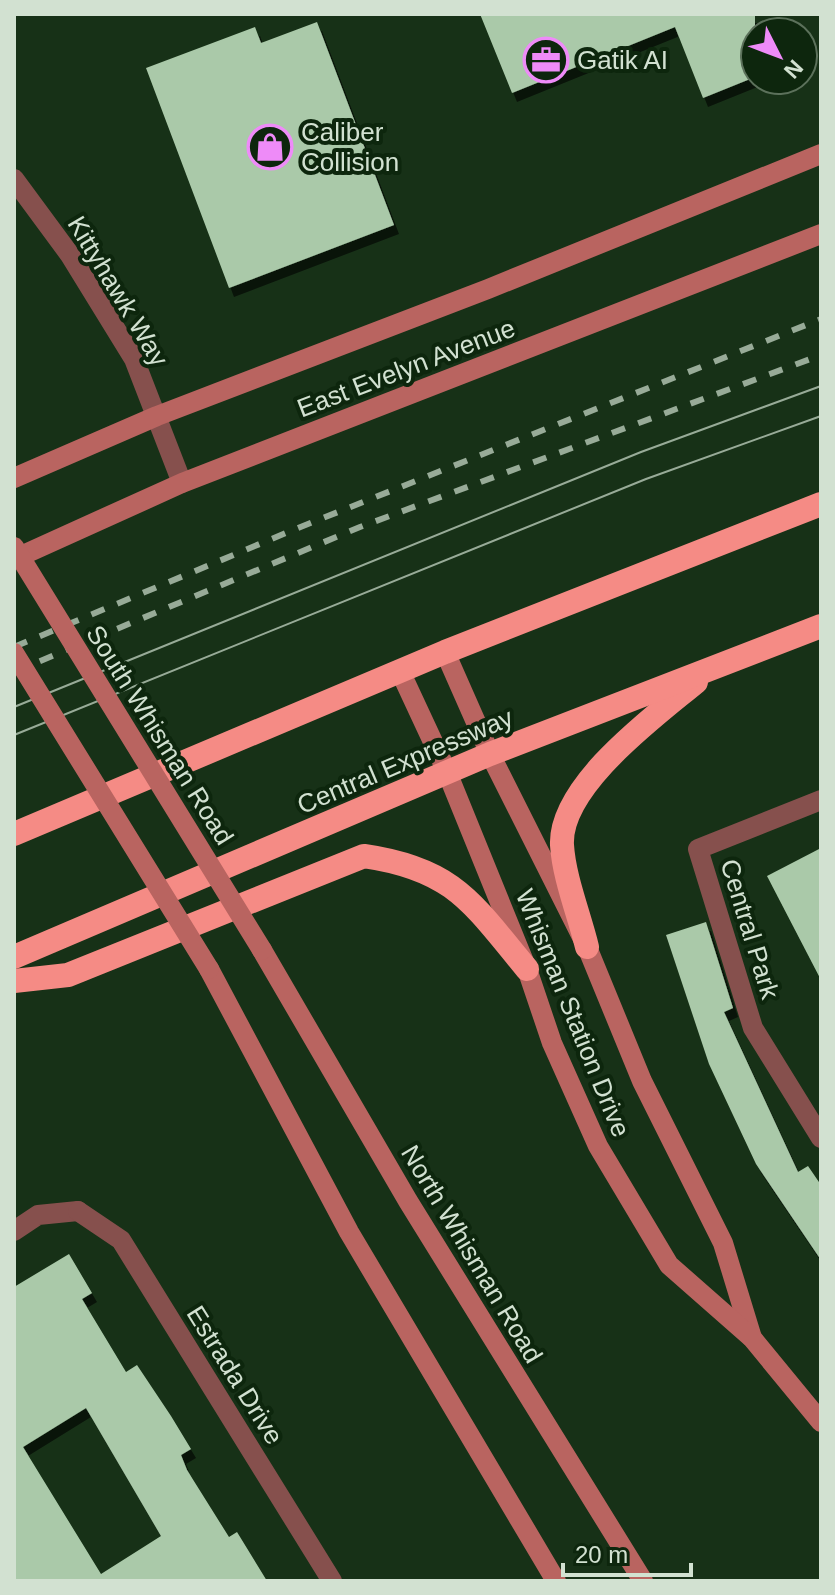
<svg xmlns="http://www.w3.org/2000/svg" width="835" height="1595" viewBox="0 0 835 1595" font-family="Arial,sans-serif">
  <style>
    .building { fill: #aac9a9; fill-rule: evenodd; filter: url(#shadow) }
    .lines { fill: none; stroke-linecap: round; stroke-linejoin: round }
    .lane { stroke: #86504d; stroke-width: 20 }
    .street { stroke: #86504d; stroke-width: 20 }
    .secondary { stroke: #b96460; stroke-width: 20 }
    .highway { stroke: #f58b85; stroke-width: 24 }
    .tram { stroke: #98ab98; stroke-width: 2 }
    .rail { stroke: #98ab98; stroke-width: 6; stroke-dasharray: 14 14; stroke-linecap: butt }
    .secondary-bridge { stroke: #b96460; stroke-width: 20 }
    .labels { text-anchor: middle; dominant-baseline: central; stroke-width: 8; stroke-linejoin: round; paint-order: stroke }
    .poi-label { font-size: 26px; fill: #d2e1d1; stroke: #0d260d; text-anchor: start }
    .street-label { font-size: 26px; fill: #d2e1d1; stroke: #0d260d }
  </style>
  <defs>
    <filter id="shadow"><feDropShadow dx="5" dy="9" stdDeviation="0" flood-color="#0009"/></filter>
  </defs>
  <rect width="100%" height="100%" fill="#173117"/>
  <g class="building">
    <path d="M 480,14 L 755,14 L 755,77 L 703,98 L 675,27 L 512,93 Z"/>
    <path d="M 317,22 L 394,225 L 229,288 L 146,68 L 255,27 L 261,43 Z"/>
    <path d="M 821,848 L 821,980 L 767,876 Z"/>
    <path d="M 706,922 L 733,1008 L 724,1012 L 798,1172 L 808,1166 L 821,1185 L 821,1260 L 756,1164 L 709,1064 L 666,935 Z"/>
    <path d="M 69,1254 L 92,1293 L 82,1299 L 126,1372 L 137,1365 L 171,1416 L 191,1449 L 181,1455 L 187,1470 L 229,1537 L 237,1532 L 267,1581 L 14,1581 L 14,1287 ZM 86,1408 L 161,1536 L 101,1574 L 23,1447 Z"/>
  </g>
  <g class="lines">
    <g class="lane">
      <path d="M 821,800 L 698,849 L 753,1028 L 821,1138"/>
      <path d="M 14,1231 L 38,1215 L 78,1211"/>
    </g>
    <g class="street">
      <path d="M 14,179 L 70,255 L 134,359 L 182,483"/>
      <path d="M 78,1211 L 121,1240 L 332,1581"/>
    </g>
    <g class="secondary">
      <path d="M 14,478 L 157,416 L 488,289 L 821,154"/>
      <path d="M 14,559 L 182,483 L 821,234"/>
      <path d="M 445,652 L 490,754 L 587,947 L 642,1081 L 723,1243 L 752,1338"/>
      <path d="M 400,671 L 447,772 L 527,969 L 552,1043 L 598,1146 L 669,1265 L 752,1338 L 821,1422"/>
      <path d="M 262,950 L 408,1201 L 643,1581"/>
      <path d="M 209,969 L 349,1232 L 556,1581"/>
    </g>
    <g class="highway">
      <path d="M 14,834 L 445,652 L 821,504"/>
      <path d="M 587,947 C 579,914 564,878 562,845 C 559,786 655,716 696,682"/>
      <path d="M 14,957 L 490,754 L 821,626"/>
      <path d="M 14,981 L 68,975 L 364,856 C 454,869 472,903 527,969"/>
    </g>
    <g class="tram">
      <path d="M 14,707 L 641,452 L 821,386"/>
      <path d="M 14,735 L 646,479 L 821,416"/>
    </g>
    <g class="rail">
      <path d="M 14,647 L 293,530 L 821,319"/>
      <path d="M 14,672 L 360,527 L 821,355"/>
    </g>
    <g class="secondary-bridge">
      <path d="M 14,547 L 262,950"/>
      <path d="M 14,653 L 209,969"/>
    </g>
  </g>
  <defs>
    <g id="office-ring" transform="scale(2.3)"><circle r="9.5" fill="#0d260d" stroke="#ee8bf8" stroke-width="1.5"/><path d="M-6-3h4V-5.5h4V-3h4V5H-6ZM-1-4.5V-3h2v-1.5ZM-6 0V1H6V0Z" fill="#ee8bf8"/></g>
    <g id="shop-ring" transform="scale(2.3)"><circle r="9.5" fill="#0d260d" stroke="#ee8bf8" stroke-width="1.5"/><path d="M-5-2.5h2.3a2.7 3.5 0 0 1 5.4 0H5L5.5 6h-11ZM-1.5-2.5h3a1.5 2.3 0 0 0-3 0Z" fill="#ee8bf8"/></g>
  </defs>
  <g fill-rule="evenodd">
    <use href="#office-ring" x="546" y="60"/>
    <use href="#shop-ring" x="270" y="147"/>
  </g>
  <g class="labels">
    <g class="poi-label">
      <text x="577" y="60">Gatik AI</text>
      <text x="301" y="132">Caliber<tspan x="301" dy="30">Collision</tspan></text>
    </g>
    <g class="street-label">
      <text transform="translate(118 291) rotate(59)">Kittyhawk Way</text>
      <text transform="translate(406 368) rotate(-21)">East Evelyn Avenue</text>
      <text transform="translate(160 735) rotate(58)">South Whisman Road</text>
      <text transform="translate(405 761) rotate(-23)">Central Expressway</text>
      <text transform="translate(750 929) rotate(73)">Central Park</text>
      <text transform="translate(573 1013) rotate(68)">Whisman Station Drive</text>
      <text transform="translate(472 1254) rotate(59)">North Whisman Road</text>
      <text transform="translate(235 1375) rotate(58)">Estrada Drive</text>
    </g>
  </g>
  <rect width="835" height="1595" fill="none" stroke="#d2e1d1" stroke-width="32"/>
  <g transform="translate(779 56) rotate(132)"><circle r="38" fill="#0d260d" stroke="#5c715b" stroke-width="2"/>
  <path d="M0-6L14 30L0 20L-14 30Z" fill="#ee8bf8"/>
  <text y="-12" font-size="22" font-weight="bold" text-anchor="middle" fill="#d2e1d1">N</text>
  </g>
  <path d="M563 1563v12h128v-12" fill="none" stroke="#d2e1d1" stroke-width="4"/>
  <text x="575" y="1563" font-size="24" fill="#d2e1d1" stroke="#0d260d" stroke-width="6" paint-order="stroke">20 m</text>
</svg>
